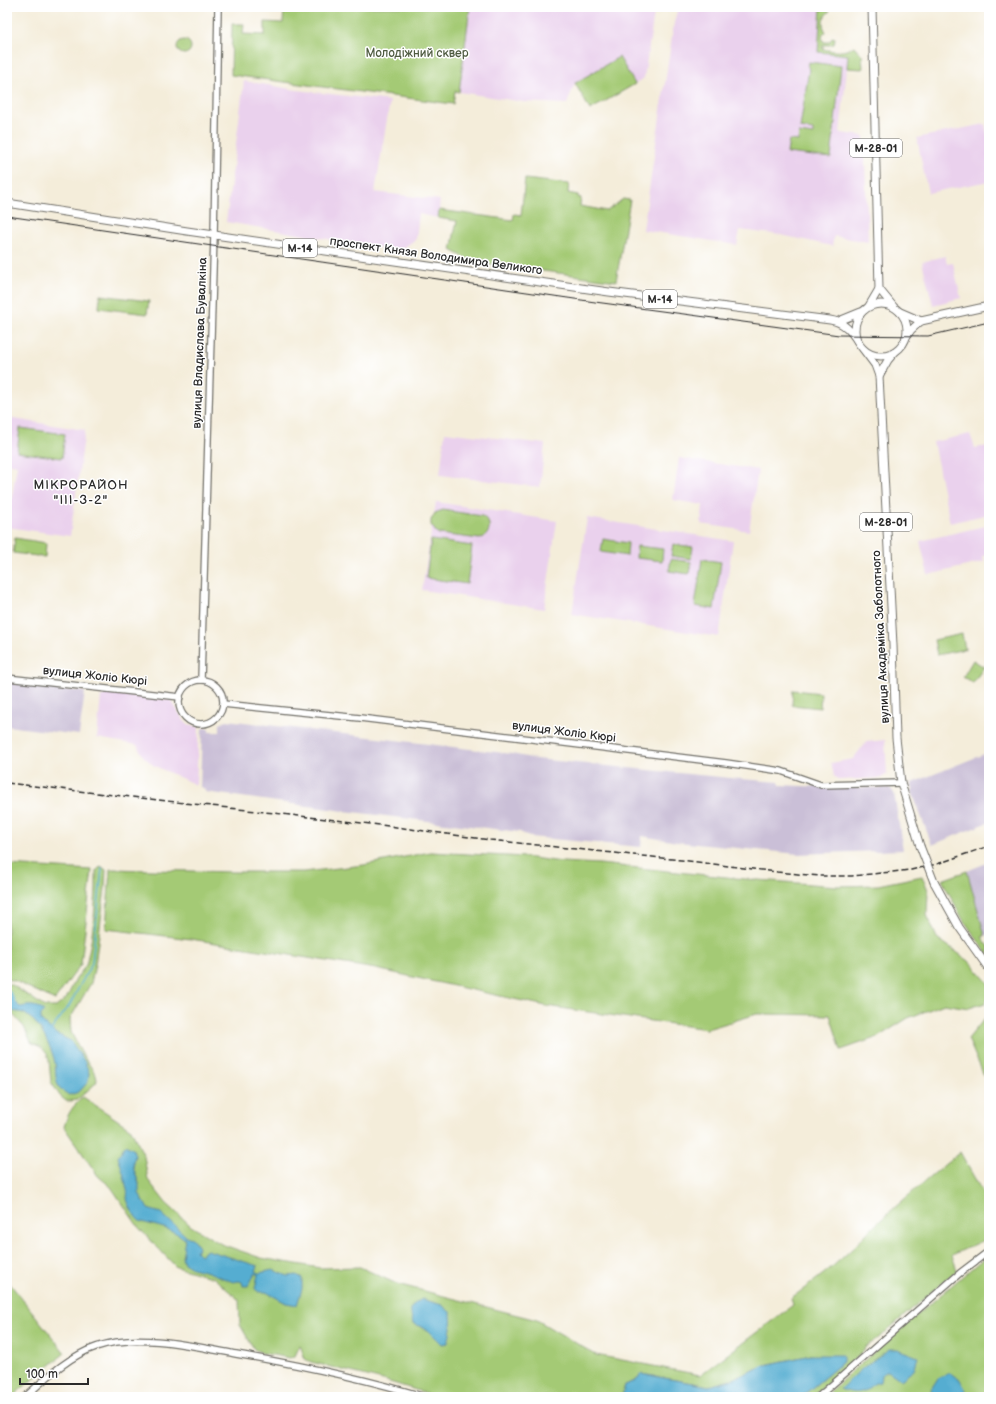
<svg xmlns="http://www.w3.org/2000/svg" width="996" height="1404" viewBox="0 0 996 1404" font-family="'Balsamiq Sans',sans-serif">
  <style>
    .built { fill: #ead1ed }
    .industrial { fill: #cabfd7 }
    .green { fill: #a4ca74; stroke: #687a50 }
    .water { fill: #54add1; stroke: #406c7e }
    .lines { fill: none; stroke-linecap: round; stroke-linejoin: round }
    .stream { stroke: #54add1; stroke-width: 1.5 }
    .river { stroke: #54add1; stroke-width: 8 }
    .tertiary-casing { stroke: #716f68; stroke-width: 8 }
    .primary-casing { stroke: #716f68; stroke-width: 9 }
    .trunk-casing { stroke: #716f68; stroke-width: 9 }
    .tertiary { stroke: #fff; stroke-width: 5.5 }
    .primary { stroke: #fff; stroke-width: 7 }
    .trunk { stroke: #fff; stroke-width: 7 }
    .tram { stroke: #2b2b2b; stroke-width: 1 }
    .rail { stroke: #2b2b2b; stroke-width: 1.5; stroke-dasharray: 6 3; stroke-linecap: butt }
    .trunk-bridge-casing { stroke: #716f68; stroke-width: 9; stroke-linecap: butt }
    .trunk-bridge { stroke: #fff; stroke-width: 7 }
    .labels { text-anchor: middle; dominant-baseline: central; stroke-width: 3; stroke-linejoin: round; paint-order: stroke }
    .shield { fill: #fff; stroke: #6b6b6b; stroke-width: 1 }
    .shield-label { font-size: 11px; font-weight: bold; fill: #2b2b2b }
    .park-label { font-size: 12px; fill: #4f5b41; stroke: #fff }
    .street-label { font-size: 12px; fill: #2b2b2b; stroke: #fff }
    .neighbourhood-label { font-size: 13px; letter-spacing: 1px; fill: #2b2b2b; stroke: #fff }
  </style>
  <rect width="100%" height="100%" fill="#fff"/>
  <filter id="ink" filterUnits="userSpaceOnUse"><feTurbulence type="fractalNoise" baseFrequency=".025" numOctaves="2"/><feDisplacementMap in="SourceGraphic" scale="8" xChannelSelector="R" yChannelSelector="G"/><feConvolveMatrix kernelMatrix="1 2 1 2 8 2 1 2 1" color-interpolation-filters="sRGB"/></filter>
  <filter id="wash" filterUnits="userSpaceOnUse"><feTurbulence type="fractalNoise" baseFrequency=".012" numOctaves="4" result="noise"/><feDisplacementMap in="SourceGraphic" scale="16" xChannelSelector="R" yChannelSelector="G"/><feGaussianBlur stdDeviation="0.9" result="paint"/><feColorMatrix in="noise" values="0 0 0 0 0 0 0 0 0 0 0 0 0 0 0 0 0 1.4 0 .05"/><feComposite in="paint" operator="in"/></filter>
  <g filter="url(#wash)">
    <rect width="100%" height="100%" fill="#f4edda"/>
    <g class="built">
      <path d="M 470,7 L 655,7 L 644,78 L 635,84 L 619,58 L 575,83 L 567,104 L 524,102 L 459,92 Z"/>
      <path d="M 678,7 L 821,7 L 819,52 L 848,55 L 847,68 L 840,133 L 864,136 L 868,242 L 834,236 L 832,246 L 781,235 L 740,230 L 737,245 L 643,230 L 674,23 Z"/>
      <path d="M 244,81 L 297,90 L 390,101 L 375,192 L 440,200 L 438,218 L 419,214 L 416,239 L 399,251 L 226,222 Z"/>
      <path d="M 985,124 L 989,142 L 989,181 L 928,193 L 917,138 Z"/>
      <path d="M 945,256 L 947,264 L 953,263 L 961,298 L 933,305 L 922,262 Z"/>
      <path d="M 7,418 L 85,430 L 70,536 L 7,527 L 17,465 L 7,463 Z"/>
      <path d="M 445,432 L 545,444 L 540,487 L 440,475 Z"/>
      <path d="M 970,434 L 975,448 L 989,446 L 989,514 L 950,523 L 933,442 Z"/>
      <path d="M 679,458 L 758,470 L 749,531 L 701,524 L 703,505 L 673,500 Z"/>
      <path d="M 436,502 L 557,521 L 544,609 L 422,590 Z"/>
      <path d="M 587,518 L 733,541 L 719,637 L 572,614 Z"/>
      <path d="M 989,525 L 989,555 L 983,556 L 984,562 L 928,575 L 920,541 Z"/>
      <path d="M 104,693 L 171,700 L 184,721 L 190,725 L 199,727 L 196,785 L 153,765 L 143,756 L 137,745 L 97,738 L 101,696 L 104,696 Z"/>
      <path d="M 885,740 L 887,774 L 880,778 L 839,780 L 834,776 L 831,763 L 853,759 L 866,742 Z"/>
    </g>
    <g class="industrial">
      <path d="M 7,682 L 85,692 L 79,735 L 7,726 Z"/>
      <path d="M 227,720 L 512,754 L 536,759 L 730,778 L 779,782 L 780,785 L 801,786 L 890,788 L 894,793 L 903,850 L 798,854 L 677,842 L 642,836 L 641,847 L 530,837 L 520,832 L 344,811 L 205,792 L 205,789 L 200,787 L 202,728 L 209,728 L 209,732 L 220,732 L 220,724 Z"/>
      <path d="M 989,752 L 989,822 L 932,845 L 912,792 L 912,783 Z"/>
      <path d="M 989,862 L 989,935 L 985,936 L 967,871 Z"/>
    </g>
    <g class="green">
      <path d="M 284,7 L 470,7 L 459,92 L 455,91 L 453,104 L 231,75 L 232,24 L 244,24 L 243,34 L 265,35 L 265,22 L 283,23 Z"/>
      <path d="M 821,7 L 826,7 L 830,11 C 822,17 821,24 826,32 L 823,34 L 822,39 L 824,42 L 828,42 L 831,40 L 832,37 L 835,38 L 834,44 L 830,45 L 823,45 L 823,49 C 834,51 843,54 854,46 L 862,55 L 863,69 L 847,68 L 848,55 L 818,52 Z"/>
      <circle cx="184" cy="47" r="7"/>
      <path d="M 619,57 L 635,84 L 590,110 L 575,83 Z"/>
      <path d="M 809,62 L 841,66 L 831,158 L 787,153 L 789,140 L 798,141 L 799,133 L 813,135 L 813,130 L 800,128 L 809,69 L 808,68 Z"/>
      <path d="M 525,179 L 569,184 L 568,193 L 578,195 L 578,197 L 581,198 L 580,206 L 607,211 L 623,199 L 630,200 L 616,281 L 471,261 L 451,250 L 457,221 L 438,218 L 439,210 L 513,220 L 514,214 L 521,215 Z"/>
      <path d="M 100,295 L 149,301 L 147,314 L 99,308 Z"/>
      <path d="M 20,428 L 65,434 L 62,458 L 17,452 Z"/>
      <path d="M 443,510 L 482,516 C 493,522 491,535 480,539 L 439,534 L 436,532 L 431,525 L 431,520 L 435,513 Z"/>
      <path d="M 15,538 L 46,543 L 45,557 L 13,553 Z"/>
      <path d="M 603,539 L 628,543 L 627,556 L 601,552 Z"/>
      <path d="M 431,540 L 472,546 L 467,584 L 426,578 Z"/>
      <path d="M 673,544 L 693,547 L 691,559 L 671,556 Z"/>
      <path d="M 637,546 L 663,549 L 662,561 L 636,558 Z"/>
      <path d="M 671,559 L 691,562 L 689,574 L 669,571 Z"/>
      <path d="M 702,559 L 721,562 L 714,609 L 695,606 Z"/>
      <path d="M 962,634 L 965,649 L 937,655 L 934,640 Z"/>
      <path d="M 973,660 L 984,667 L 973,683 L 963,677 Z"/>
      <path d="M 793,690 L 821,693 L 820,708 L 792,705 Z"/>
      <path d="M 430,852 L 525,857 L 562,862 L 600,864 L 745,879 L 837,886 L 878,885 L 922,876 L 928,890 L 927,915 L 937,938 L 969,961 L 989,984 L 989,998 L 985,1003 L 969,1008 L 944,1004 L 908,1018 L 878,1037 L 841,1050 L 830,1015 L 757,1014 L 707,1029 L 546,1006 L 376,969 L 191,939 L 106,929 L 110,869 L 234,872 L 304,872 L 364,865 Z"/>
      <path d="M 7,865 L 92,870 L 81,964 L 55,1000 L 15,981 L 7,979 Z"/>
      <path d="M 101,866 L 106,870 L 105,889 L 95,965 L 91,983 L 70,1019 L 71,1032 L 81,1052 L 96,1075 L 97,1080 L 96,1083 L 77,1100 L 71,1101 L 66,1101 L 60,1096 L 51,1082 L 49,1061 L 47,1054 L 42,1048 L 31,1042 L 24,1027 L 7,1008 L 7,984 L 11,984 L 45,1007 L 56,1007 L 66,999 L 76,979 L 86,965 L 91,942 L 94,918 L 96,889 L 96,871 Z"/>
      <path d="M 967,871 L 985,936 L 982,937 L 989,947 L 989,956 L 962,918 L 942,880 Z"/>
      <path d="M 989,1013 L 989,1087 L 968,1039 Z"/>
      <path d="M 83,1097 L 131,1129 L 144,1156 L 148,1180 L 166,1203 L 191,1226 L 221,1244 L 261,1258 L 320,1268 L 360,1267 L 397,1284 L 537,1320 L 596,1355 L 700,1375 L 793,1305 L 791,1298 C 814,1282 837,1264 857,1244 C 862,1239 866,1233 872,1228 C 900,1202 930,1177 960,1152 L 989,1204 L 989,1238 L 952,1255 L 957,1270 L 875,1341 L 867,1345 L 861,1354 L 812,1397 L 801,1397 L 843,1362 L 811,1355 L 765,1365 L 731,1380 L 709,1386 L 642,1374 L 633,1382 L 625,1385 L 622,1397 L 439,1397 L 383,1380 L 311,1362 L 305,1359 L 300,1345 L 295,1356 L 290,1358 L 262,1353 L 254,1349 L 240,1325 L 239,1300 L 214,1278 L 176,1267 L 139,1228 L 111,1187 L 98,1176 L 64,1127 C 68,1113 72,1107 83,1097 Z"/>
      <path d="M 989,1256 L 989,1397 L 825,1397 L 852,1371 L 979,1262 Z"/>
      <path d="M 7,1280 L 65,1353 L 21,1389 L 13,1397 L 7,1397 Z"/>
    </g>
    <g class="water">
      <path d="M 14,1001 L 20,1007 C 31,1005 36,1005 44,1011 L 41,1015 L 41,1020 L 55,1033 L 71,1041 L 85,1062 L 89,1073 L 88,1082 L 79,1092 L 69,1095 C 66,1093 61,1090 59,1087 C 55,1080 56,1071 55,1063 C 53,1051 42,1029 33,1020 C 30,1018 26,1014 23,1013 C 13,1010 10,1015 7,1002 Z"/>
      <path d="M 125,1145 L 133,1149 L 135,1156 L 133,1162 L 134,1170 L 139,1183 L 139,1193 L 148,1209 L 161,1213 L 186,1236 L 192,1238 L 199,1247 L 196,1251 L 200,1255 L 207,1250 L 258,1266 L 256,1271 L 259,1273 L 273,1270 L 288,1276 L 297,1275 L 302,1278 L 302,1289 L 297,1305 L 286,1303 L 266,1292 L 259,1292 L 255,1289 L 258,1274 L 255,1273 L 248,1286 L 243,1286 L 242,1282 L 239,1281 L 233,1282 L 208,1272 L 192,1268 L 184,1263 L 182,1258 L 185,1239 C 171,1228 159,1227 142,1222 C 136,1221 129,1206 127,1199 C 127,1196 128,1193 127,1190 C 125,1179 122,1168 118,1157 Z"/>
      <path d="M 422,1299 L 442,1305 L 451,1313 C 452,1324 451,1332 448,1343 L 442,1344 L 429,1331 L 413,1323 C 409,1309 410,1306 422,1299 Z"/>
      <path d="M 889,1349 L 897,1349 L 918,1357 L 914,1370 L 901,1380 L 888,1371 L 881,1375 L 880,1382 C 873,1383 871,1386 866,1390 C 858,1395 848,1392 840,1389 L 864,1367 Z"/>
      <path d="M 811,1355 L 843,1355 L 843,1362 L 801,1397 L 622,1397 L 625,1385 L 633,1382 L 642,1374 L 709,1386 L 731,1380 L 765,1365 Z"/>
      <path d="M 949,1373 L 959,1378 L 966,1390 L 966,1397 L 933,1397 L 931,1389 L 938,1378 Z"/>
    </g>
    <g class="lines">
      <path class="stream" d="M 51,1030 L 69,1006 L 92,963 L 102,868"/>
      <path class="river" d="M 7,994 L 11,1001"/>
    </g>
  </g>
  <g filter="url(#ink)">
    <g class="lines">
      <g class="tertiary-casing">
        <g id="tertiary">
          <path d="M 7,678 L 180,697"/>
          <path d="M 201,680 L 214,235 L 218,7"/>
          <circle cx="201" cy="702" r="22"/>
          <path d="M 223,704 L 360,718 L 726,763 L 781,771 L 821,785 L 901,783"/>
          <path d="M 25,1397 C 46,1378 69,1356 96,1347 C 137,1332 194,1346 236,1354 C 300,1365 363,1378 425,1397"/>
          <path d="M 818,1397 L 960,1273 L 989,1251"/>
        </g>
      </g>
      <g class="primary-casing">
        <g id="primary">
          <path d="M 900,312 L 921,321"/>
          <path d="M 906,337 L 911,330 L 921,321 L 989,306"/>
        </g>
      </g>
      <g class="trunk-casing">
        <g id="trunk">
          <path d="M 7,203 L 187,231 L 609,292 L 830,320 C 844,322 851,331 858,342"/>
          <path d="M 879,289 L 893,306"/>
          <circle cx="881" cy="330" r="26"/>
          <path d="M 869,306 L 879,289 L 872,7"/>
          <path d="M 839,321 L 861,312"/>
          <path d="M 863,349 L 875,365 L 879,376 L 893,645 L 896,738 L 901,783 L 920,846"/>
          <path d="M 879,376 L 888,360 L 894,353"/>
          <path d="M 934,882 L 959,927 L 989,969"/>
        </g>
      </g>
      <use href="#tertiary" class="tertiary"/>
      <use href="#primary" class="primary"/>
      <use href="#trunk" class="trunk"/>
      <path class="tram" d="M 7,216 L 595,302 L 839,335 L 928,336 L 989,322"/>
      <path class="rail" d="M 7,783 L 389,826 L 490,840 L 681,860 L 777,872 L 819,876 L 852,876 L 911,870 L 937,864 L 989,846"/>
      <g class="trunk-bridge-casing">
        <path id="trunk-bridge" d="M 920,846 L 934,882"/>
      </g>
      <use href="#trunk-bridge" class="trunk-bridge"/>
    </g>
  </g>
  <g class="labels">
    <g class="shield">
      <rect x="850" y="139" width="52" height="18" rx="3"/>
      <rect x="283" y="239" width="34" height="18" rx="3"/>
      <rect x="643" y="290" width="34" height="18" rx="3"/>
      <rect x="860" y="513" width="52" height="18" rx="3"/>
    </g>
    <g class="shield-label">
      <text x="876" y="148">М-28-01</text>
      <text x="300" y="248">М-14</text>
      <text x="660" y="299">М-14</text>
      <text x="886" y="522">М-28-01</text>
    </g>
    <g class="park-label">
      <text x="417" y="53">Молодіжний сквер</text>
    </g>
    <g class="street-label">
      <text transform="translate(436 256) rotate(8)">проспект Князя Володимира Великого</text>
      <text transform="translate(200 343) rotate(-88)">вулиця Владислава Бувалкіна</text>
      <text transform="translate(881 637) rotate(-93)">вулиця Академіка Заболотного</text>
      <text transform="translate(95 676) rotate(6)">вулиця Жоліо Кюрі</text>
      <text transform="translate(564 732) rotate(7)">вулиця Жоліо Кюрі</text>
    </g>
    <g class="neighbourhood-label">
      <text x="81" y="485">МІКРОРАЙОН<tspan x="81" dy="15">"ІІІ-3-2"</tspan></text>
    </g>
  </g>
  <rect width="996" height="1404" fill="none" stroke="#fff" stroke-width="24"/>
  <path d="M20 1378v6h68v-6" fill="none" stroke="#2b2b2b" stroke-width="2"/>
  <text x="26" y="1378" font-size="12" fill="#2b2b2b" stroke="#ffffff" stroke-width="3" paint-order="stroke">100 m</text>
</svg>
